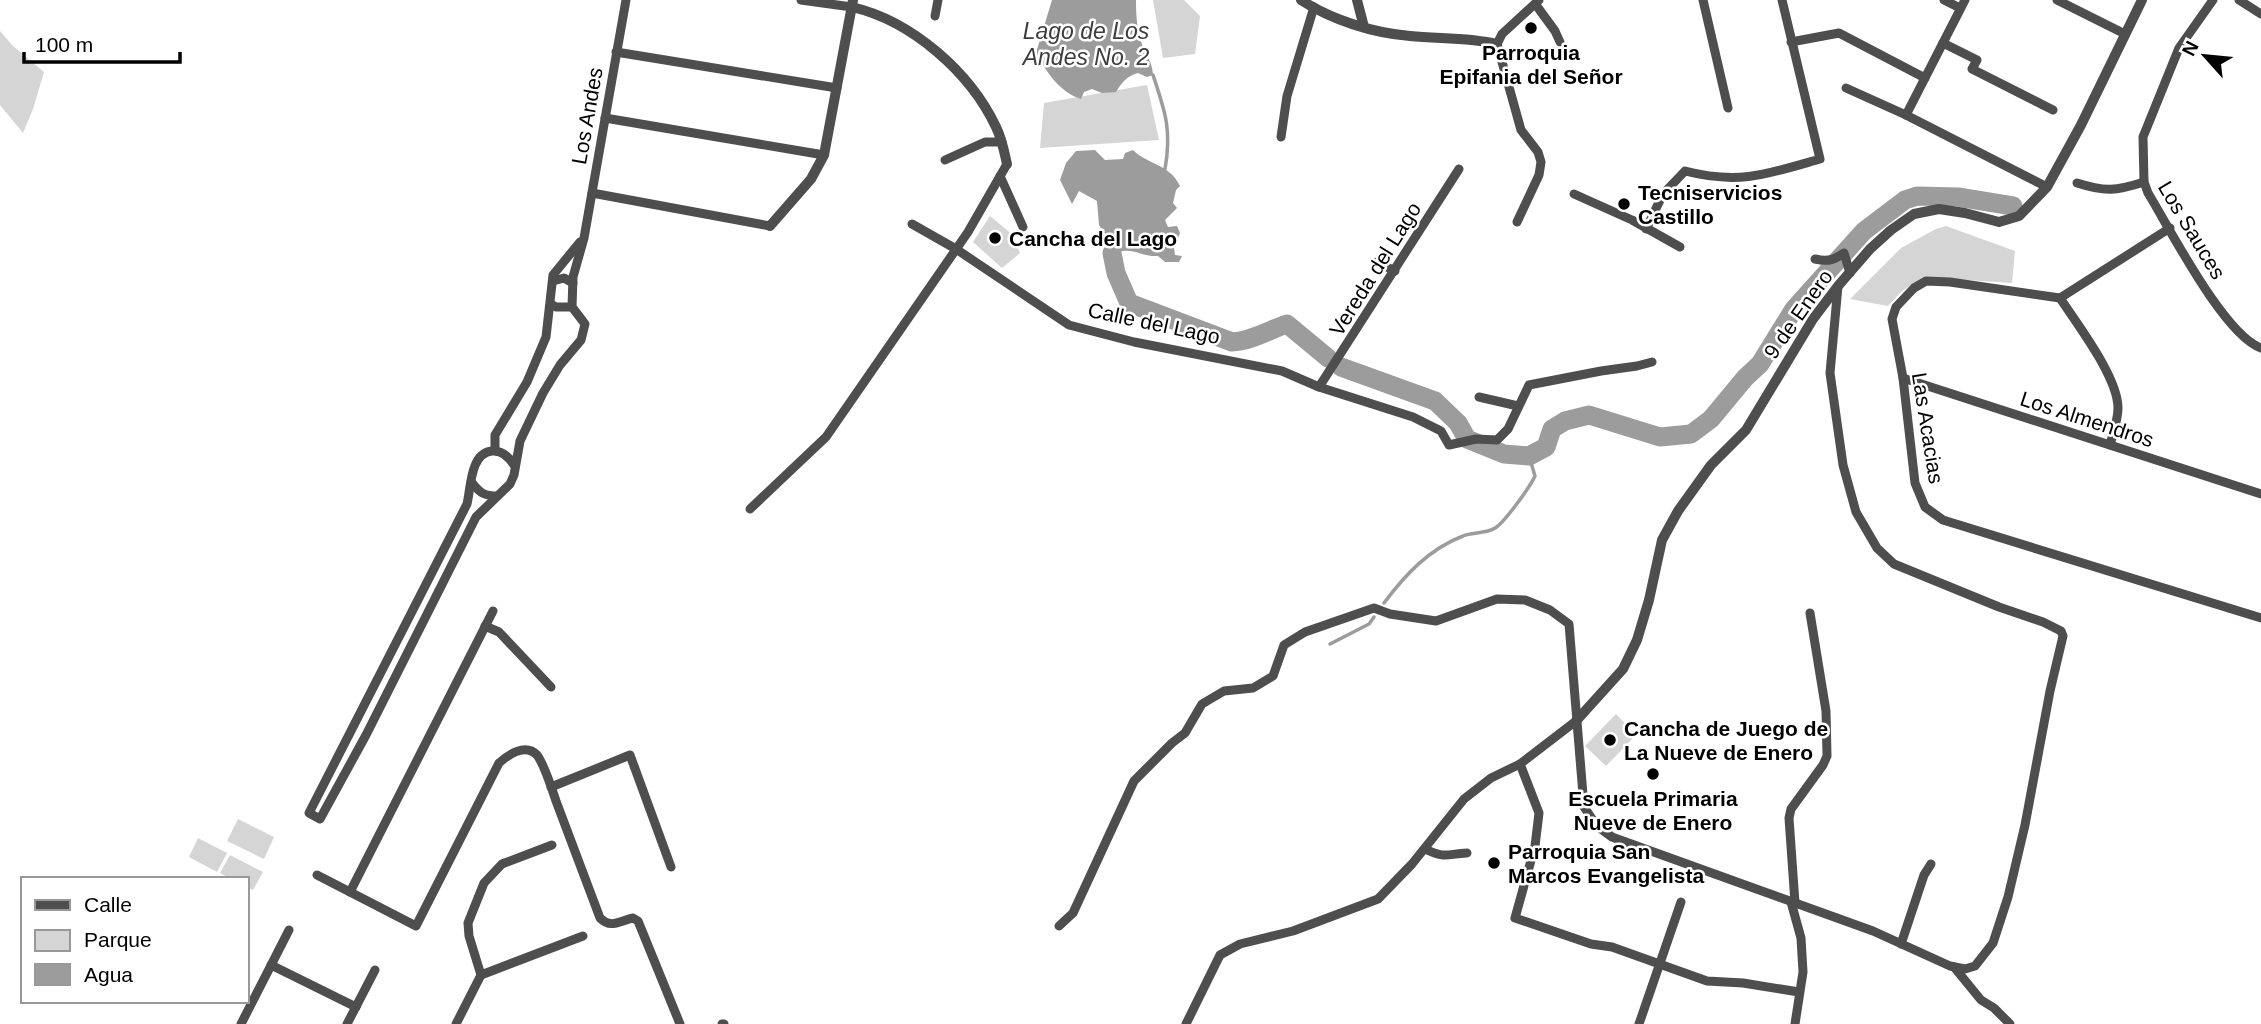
<svg xmlns="http://www.w3.org/2000/svg" width="2261" height="1024" viewBox="0 0 2261 1024" font-family="Arial,sans-serif">
  <style>
    .green { fill: #d5d5d5 }
    .water { fill: #9c9c9c }
    .lines { fill: none; stroke-linecap: round; stroke-linejoin: round }
    .stream { stroke: #9c9c9c; stroke-width: 3.5 }
    .river { stroke: #9c9c9c; stroke-width: 19 }
    .minor { stroke: #4e4e4e; stroke-width: 9 }
    .tertiary { stroke: #4e4e4e; stroke-width: 10 }
    .poi-dot { fill: #000; stroke: #fff; stroke-width: 2.5 }
    .labels { text-anchor: middle; dominant-baseline: central; stroke-width: 5; stroke-linejoin: round; paint-order: stroke }
    .poi-label { font-size: 21px; font-weight: bold; fill: #000; stroke: #fff; text-anchor: start }
    .street-label { font-size: 21px; fill: #000; stroke: #fff }
    .water-label { font-size: 23px; font-style: italic; fill: #3d3d3d; stroke: #fff }
  </style>
  <rect width="100%" height="100%" fill="#fff"/>
  <g class="green">
    <path d="M 1153,0 L 1184,0 L 1200,16 L 1195,54 L 1163,58 Z"/>
    <path d="M 0,31 L 13,46 L 44,72 L 33,109 L 23,133 L 0,105 Z"/>
    <path d="M 1147,85 L 1159,140 L 1040,148 L 1044,103 Z"/>
    <path d="M 990,216 L 1013,235 L 1020,253 L 1002,268 L 973,242 Z"/>
    <path d="M 1946,226 L 2015,251 L 2012,283 L 1923,277 L 1902,291 L 1888,306 L 1850,299 L 1901,248 L 1936,229 Z"/>
    <path d="M 1616,714 L 1636,735 L 1606,766 L 1585,746 Z"/>
    <path d="M 238,819 L 274,837 L 264,859 L 227,841 Z"/>
    <path d="M 198,838 L 227,853 L 217,872 L 189,857 Z"/>
    <path d="M 230,855 L 263,872 L 253,890 L 247,887 L 247,879 L 231,879 L 220,873 Z"/>
  </g>
  <g class="water">
    <path d="M 1052,0 L 1136,0 C 1136,17 1137,31 1143,47 C 1148,59 1152,61 1153,75 L 1147,77 L 1138,73 C 1127,76 1122,82 1116,92 L 1102,93 L 1092,89 L 1084,92 L 1081,99 C 1059,92 1046,71 1036,53 Z"/>
    <path d="M 1095,150 L 1105,160 L 1123,159 L 1125,153 L 1133,150 C 1148,165 1170,164 1180,186 L 1176,190 L 1173,203 L 1177,208 L 1165,220 L 1168,227 L 1177,226 L 1180,233 L 1174,248 L 1175,255 L 1182,256 L 1179,262 L 1165,262 L 1158,256 C 1140,257 1135,246 1112,253 L 1109,240 L 1099,225 L 1097,201 L 1079,191 L 1072,204 L 1060,180 L 1066,163 L 1076,151 Z"/>
  </g>
  <g class="lines">
    <g class="stream">
      <path d="M 1153,75 C 1165,111 1172,130 1165,169"/>
      <path d="M 1384,603 C 1405,575 1429,549 1463,536 C 1472,532 1486,534 1495,528 C 1504,523 1530,487 1535,476 L 1529,456"/>
      <path d="M 1330,644 L 1369,624 L 1374,617"/>
    </g>
    <g class="river">
      <path d="M 1112,253 L 1116,273 L 1129,303 L 1232,342 C 1251,341 1269,330 1287,324 L 1328,358"/>
      <path d="M 1341,367 L 1435,401 L 1458,423 L 1467,439 L 1504,454 L 1529,456 L 1546,447 L 1552,429 L 1565,421 L 1589,415 L 1660,437 L 1691,434 L 1711,419 L 1745,378 L 1760,364 L 1794,309 L 1864,231 L 1905,200 L 1917,196 L 1958,197 L 2013,206"/>
    </g>
    <g class="minor">
      <path d="M 801,0 L 852,7"/>
      <path d="M 1703,0 L 1728,108"/>
      <path d="M 1944,0 L 1960,8"/>
      <path d="M 2057,0 L 2125,34"/>
      <path d="M 2213,0 L 2179,48 L 2143,137 L 2144,182 L 2148,193 C 2170,229 2224,335 2261,348"/>
      <path d="M 2239,0 L 2261,14"/>
      <path d="M 1536,5 L 1555,31 L 1560,42"/>
      <path d="M 935,16 L 938,0"/>
      <path d="M 1791,42 L 1839,33 L 1925,78"/>
      <path d="M 1943,43 L 1977,60 L 1972,69 L 2053,110"/>
      <path d="M 616,52 L 837,88"/>
      <path d="M 1846,88 L 1906,115 L 2047,187"/>
      <path d="M 1906,115 L 1965,0"/>
      <path d="M 605,118 L 824,155"/>
      <path d="M 1281,137 L 1287,96 L 1314,7"/>
      <path d="M 945,160 L 985,142 L 1002,142"/>
      <path d="M 1000,176 L 1023,227"/>
      <path d="M 2077,183 C 2105,192 2116,191 2144,182"/>
      <path d="M 592,193 L 770,226"/>
      <path d="M 1574,194 L 1632,220 L 1680,247"/>
      <path d="M 1517,222 L 1539,175 L 1541,162 L 1538,152 L 1521,130 L 1497,44 L 1502,34 L 1539,0"/>
      <path d="M 912,224 L 956,249 L 1069,325 L 1134,342 L 1282,371 L 1319,387 L 1413,417 L 1441,431 L 1449,445 L 1476,439 L 1497,440 L 1508,429 L 1529,385 L 1601,371 L 1637,366 L 1652,362"/>
      <path d="M 2170,228 L 2060,298 L 1950,282 L 1926,281 L 1914,288 L 1896,307 L 1892,319 L 1903,378 L 1915,483 L 1925,507 L 1943,520 L 2261,618"/>
      <path d="M 1646,229 L 1663,194 L 1685,171 C 1739,185 1768,174 1820,159 L 1782,0"/>
      <path d="M 1815,259 C 1828,262 1834,260 1844,253 L 1850,273"/>
      <path d="M 1377,262 L 1395,271"/>
      <path d="M 553,281 L 564,278 L 573,283"/>
      <path d="M 2060,298 C 2077,324 2118,377 2118,408 C 2118,420 2113,433 2110,445"/>
      <path d="M 551,304 L 556,307 L 572,307"/>
      <path d="M 1903,378 L 2261,494"/>
      <path d="M 1319,387 L 1459,169"/>
      <path d="M 1479,397 L 1518,406"/>
      <path d="M 495,450 L 495,435 L 527,382 L 546,337 L 553,275 L 580,242"/>
      <path d="M 514,465 C 509,457 502,450 492,451 C 470,453 471,488 467,504 L 309,813 L 320,819 L 366,735 L 476,517 L 510,484 L 514,475 L 520,441 L 543,393 L 560,365 L 581,340 L 585,324 L 572,307 L 573,277 L 584,238 L 626,0"/>
      <path d="M 473,484 C 480,493 485,496 497,496"/>
      <path d="M 750,509 L 826,437 L 968,232 L 1007,164"/>
      <path d="M 485,626 L 499,632 L 551,687"/>
      <path d="M 1520,764 L 1539,813 L 1535,846 L 1515,918 L 1591,944 L 1612,947 L 1707,981 L 1743,983 L 1799,992"/>
      <path d="M 551,787 L 630,755 L 671,867"/>
      <path d="M 1425,849 C 1446,859 1446,854 1467,853"/>
      <path d="M 317,875 L 416,926 L 499,763 C 508,755 525,743 537,755 C 544,764 552,789 556,801 C 571,840 585,879 600,918 C 611,929 619,921 633,918 L 638,921 L 680,1024"/>
      <path d="M 350,892 L 493,611"/>
      <path d="M 1791,902 L 1801,938 L 1803,972 L 1795,1024"/>
      <path d="M 1795,903 L 1789,818 L 1791,809 L 1823,765 L 1827,756 L 1826,711 L 1810,613"/>
      <path d="M 1059,926 L 1073,913 L 1134,781 L 1172,743 L 1185,733 L 1202,704 L 1224,691 L 1253,688 L 1273,676 L 1284,645 L 1305,632 L 1374,608 L 1390,614 L 1436,621 L 1497,599 L 1525,600 L 1550,610 L 1569,624 L 1584,807 L 1597,826 L 1612,837 L 1873,931 L 1950,966 L 1965,969 L 1975,966 L 1993,943 L 2008,897 L 2025,825 L 2050,691 L 2063,636 L 2061,631 L 2043,622 L 1999,607 L 1894,564 L 1877,548 L 1856,512 L 1843,465 L 1830,373 L 1838,286"/>
      <path d="M 1901,944 L 1924,875 L 1931,864"/>
      <path d="M 271,965 L 356,1007"/>
      <path d="M 1954,967 L 1981,1000 L 1994,1008 L 2010,1024"/>
      <path d="M 481,975 L 469,936 L 468,923 L 484,883 L 502,864 L 552,845"/>
      <path d="M 241,1024 L 289,930"/>
      <path d="M 347,1024 L 375,970"/>
      <path d="M 456,1024 L 481,975 L 583,936"/>
      <path d="M 722,1024 L 724,1024"/>
      <path d="M 1186,1024 L 1220,955 L 1240,944 L 1293,931 L 1378,899 L 1412,864 L 1464,799 L 1491,778 L 1520,764 L 1576,721"/>
      <path d="M 1639,1024 L 1681,902"/>
    </g>
    <g class="tertiary">
      <path d="M 1301,0 C 1332,20 1373,33 1410,36 C 1439,39 1468,37 1497,44"/>
      <path d="M 1357,0 L 1364,27"/>
      <path d="M 852,7 C 912,21 970,72 996,127 C 1002,139 1004,151 1007,164"/>
      <path d="M 770,226 L 811,179 L 824,155 L 853,0"/>
      <path d="M 1576,721 L 1623,669 L 1637,640 L 1649,600 L 1662,540 L 1678,511 L 1711,465 L 1746,430 L 1813,319 L 1838,286 L 1870,249 L 1891,230 L 1914,214 L 1939,209 L 1965,213 L 1999,222 L 2019,216 L 2047,187 L 2081,125 L 2142,0"/>
    </g>
  </g>
  <g class="poi-dot">
    <circle cx="1531" cy="28" r="7"/>
    <circle cx="1624" cy="204" r="7"/>
    <circle cx="995" cy="238" r="7"/>
    <circle cx="1610" cy="740" r="7"/>
    <circle cx="1653" cy="774" r="7"/>
    <circle cx="1494" cy="863" r="7"/>
  </g>
  <g class="labels">
    <g class="poi-label">
      <text x="1531" y="52" text-anchor="middle">Parroquia<tspan x="1531" dy="24">Epifania del Señor</tspan></text>
      <text x="1638" y="192">Tecniservicios<tspan x="1638" dy="24">Castillo</tspan></text>
      <text x="1009" y="238">Cancha del Lago</text>
      <text x="1624" y="728">Cancha de Juego de<tspan x="1624" dy="24">La Nueve de Enero</tspan></text>
      <text x="1653" y="798" text-anchor="middle">Escuela Primaria<tspan x="1653" dy="24">Nueve de Enero</tspan></text>
      <text x="1508" y="851">Parroquia San<tspan x="1508" dy="24">Marcos Evangelista</tspan></text>
    </g>
    <g class="street-label">
      <text transform="translate(587 116) rotate(-80)">Los Andes</text>
      <text transform="translate(2192 230) rotate(59)">Los Sauces</text>
      <text transform="translate(1375 269) rotate(-58)">Vereda del Lago</text>
      <text transform="translate(1798 314) rotate(-55)">9 de Enero</text>
      <text transform="translate(1154 323) rotate(12)">Calle del Lago</text>
      <text transform="translate(2087 419) rotate(18)">Los Almendros</text>
      <text transform="translate(1928 428) rotate(81)">Las Acacias</text>
    </g>
    <g class="water-label">
      <text x="1086" y="31">Lago de Los<tspan x="1086" dy="26">Andes No. 2</tspan></text>
    </g>
  </g>
  <rect x="21" y="877" width="228" height="126" fill="#ffffff" stroke="#999999" stroke-width="2"/>
  <rect x="35" y="900" width="35" height="10" fill="#4e4e4e" stroke="#999999" stroke-width="2"/>
  <text x="84" y="912" font-size="21" fill="#000000">Calle</text>
  <rect x="35" y="930" width="35" height="21" fill="#d5d5d5" stroke="#999999" stroke-width="2"/>
  <text x="84" y="947" font-size="21" fill="#000000">Parque</text>
  <rect x="35" y="964" width="35" height="21" fill="#9c9c9c" stroke="#999999" stroke-width="2"/>
  <text x="84" y="982" font-size="21" fill="#000000">Agua</text>
  <g transform="translate(2205 56) rotate(297)" stroke="#ffffff" stroke-width="5" paint-order="stroke">
  <path d="M0-5L12 26L0 18L-12 26Z" fill="#000000"/>
  <text y="-10" font-size="19" font-weight="bold" text-anchor="middle" fill="#000000">N</text>
  </g>
  <path d="M24 52v10h156v-10" fill="none" stroke="#000000" stroke-width="3.5"/>
  <text x="35" y="52" font-size="21" fill="#000000" stroke="#ffffff" stroke-width="5" paint-order="stroke">100 m</text>
</svg>
